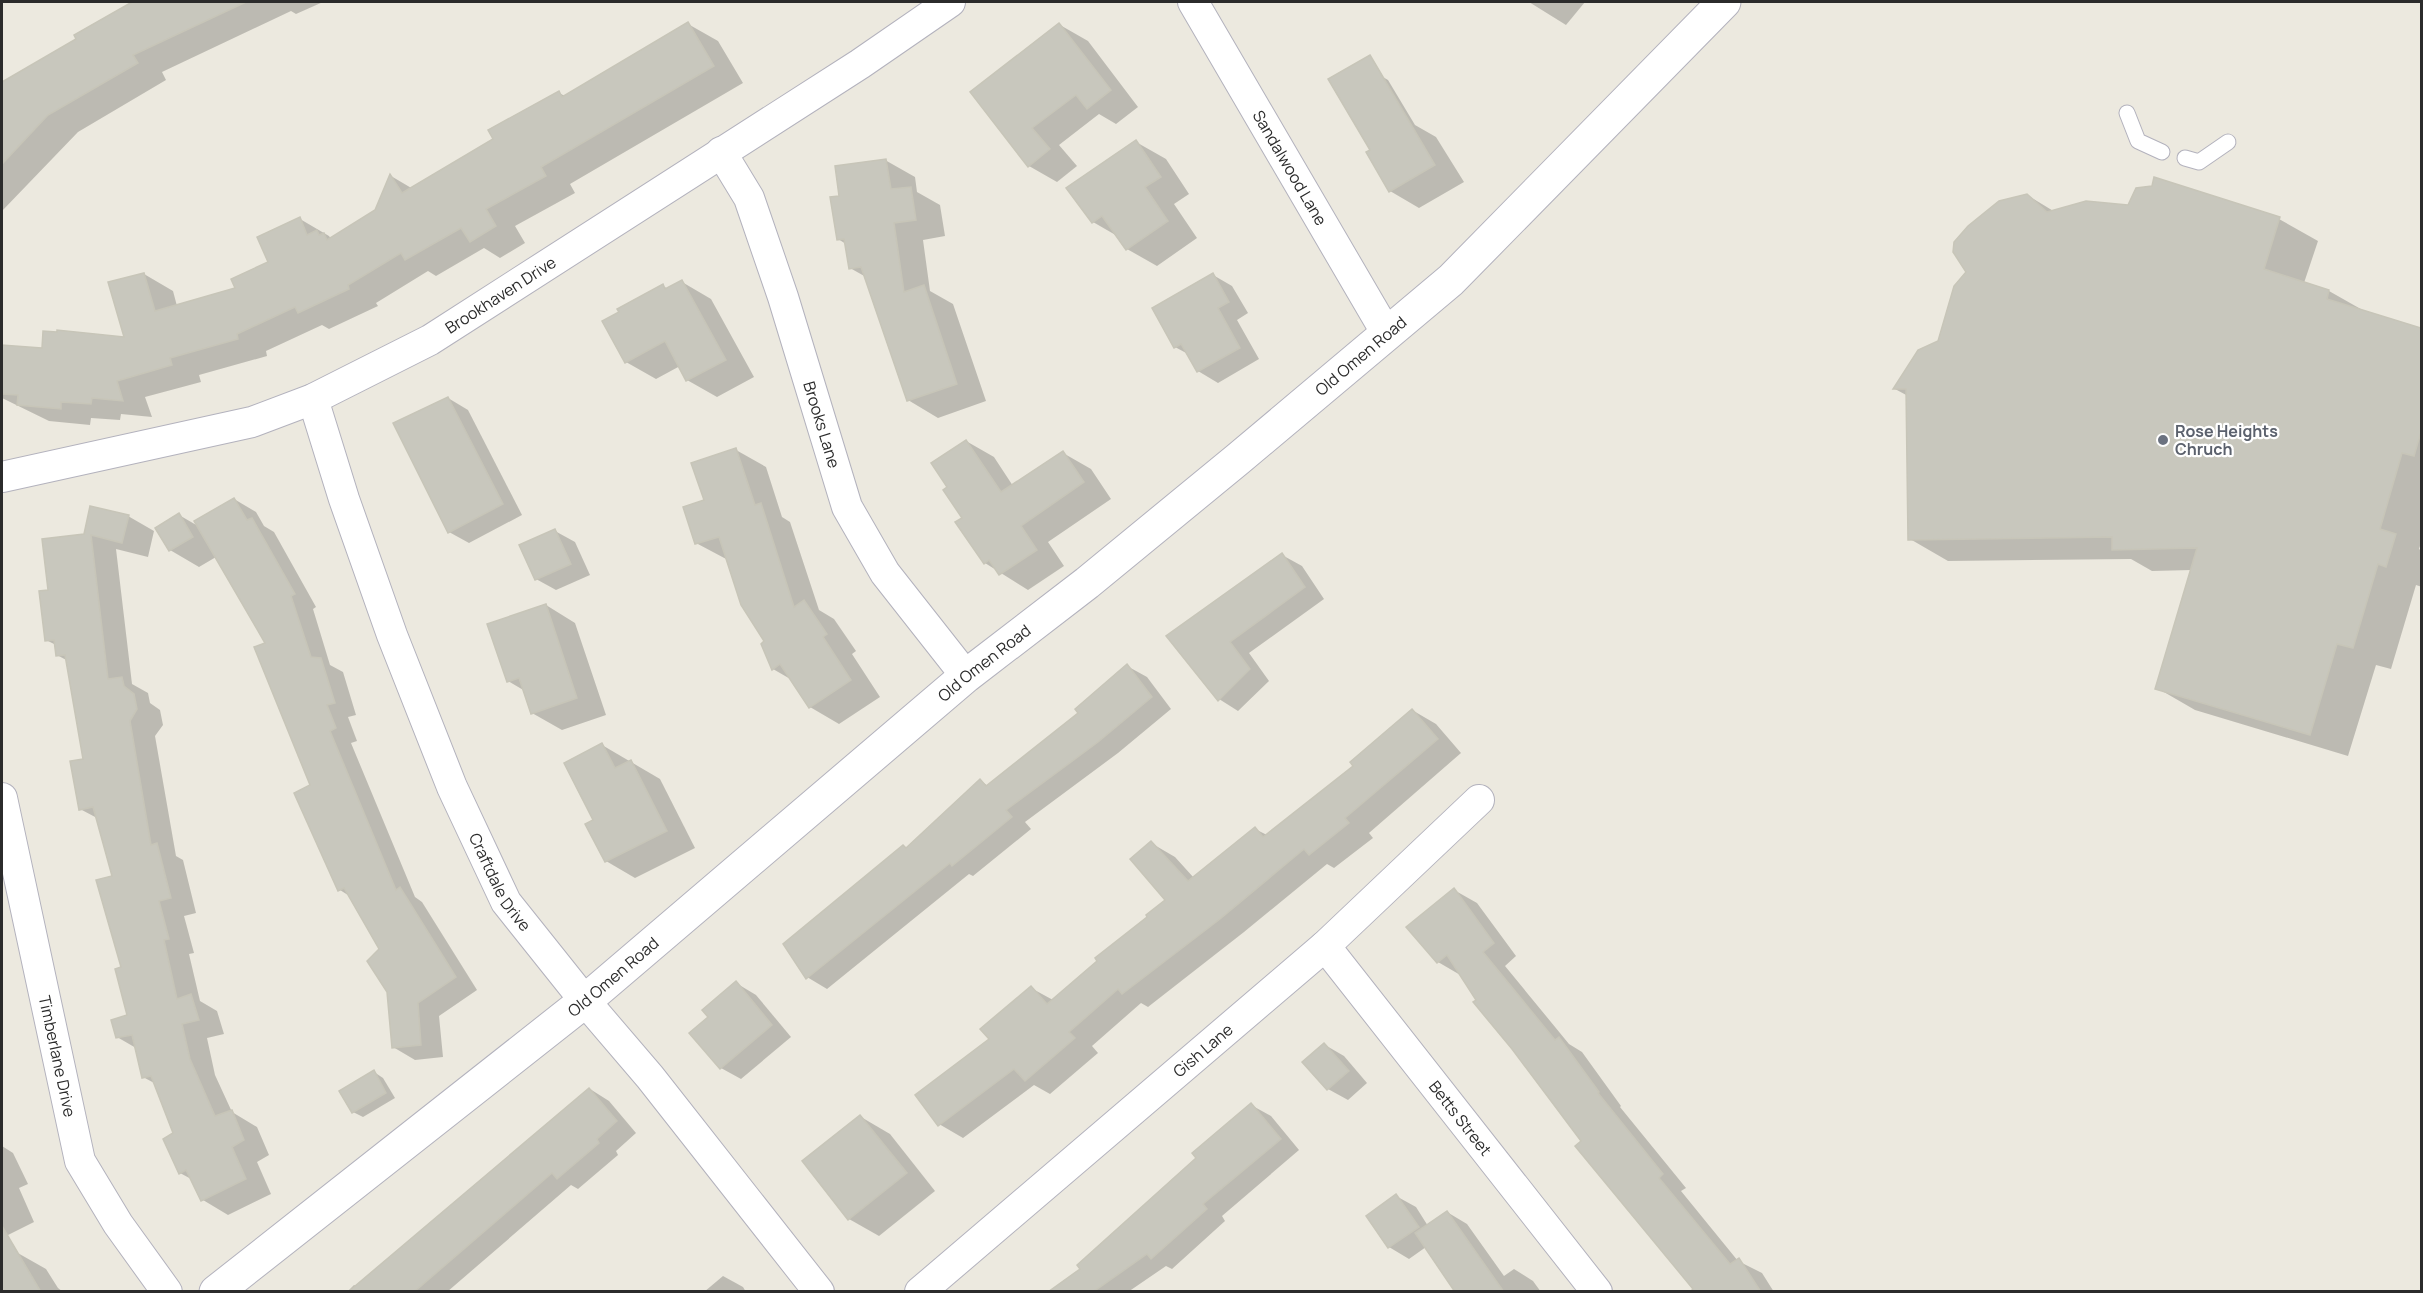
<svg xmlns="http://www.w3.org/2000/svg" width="2423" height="1293" viewBox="0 0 2423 1293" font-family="Manrope,sans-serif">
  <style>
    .shadow { fill: #0003 }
    .building { fill: #c8c7bd; stroke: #c7c5b8; stroke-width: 1.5 }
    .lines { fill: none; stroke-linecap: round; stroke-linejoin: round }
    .lane-casing { stroke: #b3b2bd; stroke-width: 17 }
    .street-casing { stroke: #b3b2bd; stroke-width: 32 }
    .secondary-casing { stroke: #b3b2bd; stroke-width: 35 }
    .lane { stroke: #fff; stroke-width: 15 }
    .street { stroke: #fff; stroke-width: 30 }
    .secondary { stroke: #fff; stroke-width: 33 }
    .worship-dot { fill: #6b7280; stroke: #fff; stroke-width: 2 }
    .labels { text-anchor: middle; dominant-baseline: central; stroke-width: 4.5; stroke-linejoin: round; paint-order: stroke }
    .street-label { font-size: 16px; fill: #2b2b2b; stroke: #fff }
    .worship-label { font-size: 16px; font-weight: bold; fill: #5b616d; stroke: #fff; text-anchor: start }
  </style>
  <rect width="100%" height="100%" fill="#ece9df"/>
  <g class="shadow">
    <path d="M 132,2 L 323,2 L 296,14 L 291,11 L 162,72 L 166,80 L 78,132 L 2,211 L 2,84 L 78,39 Z"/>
    <path d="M 1529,2 L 1585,2 L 1566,25 Z"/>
    <path d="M 688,24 L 718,41 L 743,83 L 570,184 L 575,193 L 515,226 L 525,243 L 500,258 L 484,248 L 436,276 L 428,271 L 376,303 L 378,306 L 329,329 L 322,325 L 266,351 L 267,356 L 199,375 L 201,382 L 145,397 L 152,417 L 121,414 L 120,420 L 91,418 L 90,425 L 49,421 L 2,398 L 2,346 L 43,350 L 126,339 L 144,274 L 173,291 L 177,306 L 237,289 L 270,262 L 300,219 L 329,236 L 331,239 L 377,211 L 391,176 L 413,189 L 495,140 L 559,93 L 565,96 Z"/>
    <path d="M 1060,25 L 1088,41 L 1138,107 L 1116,124 L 1099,114 L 1059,145 L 1077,166 L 1057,182 L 1029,166 L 972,92 Z"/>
    <path d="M 1359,63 L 1388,80 L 1415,125 L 1436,137 L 1464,182 L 1419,208 L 1390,191 L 1372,150 Z"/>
    <path d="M 1136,142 L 1166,159 L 1189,194 L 1174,204 L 1197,238 L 1157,266 L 1127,249 L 1119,237 L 1093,222 Z"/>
    <path d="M 885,160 L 915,177 L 917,192 L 940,205 L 945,236 L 923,240 L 930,291 L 953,304 L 986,401 L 938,418 L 908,400 L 866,277 L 850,268 L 846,244 L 838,239 L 841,197 Z"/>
    <path d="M 2155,179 L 2279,219 L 2318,241 L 2304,283 L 2329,291 L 2366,312 L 2422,330 L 2422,540 L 2419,549 L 2422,551 L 2422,587 L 2416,585 L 2391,669 L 2376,665 L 2348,756 L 2195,710 L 2157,688 L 2192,570 L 2152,571 L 2131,559 L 1948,561 L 1910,539 L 1908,396 L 1895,389 L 1939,342 L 2027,195 L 2055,212 L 2129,207 L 2153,188 Z"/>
    <path d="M 1213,275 L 1232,286 L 1248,313 L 1237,320 L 1259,359 L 1218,383 L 1198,371 L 1188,354 L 1175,347 Z"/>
    <path d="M 682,282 L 711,299 L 754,377 L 717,397 L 687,380 L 680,366 L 656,379 L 626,362 L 663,286 L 668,289 Z"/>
    <path d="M 448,398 L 468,410 L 522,515 L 469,543 L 449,532 Z"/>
    <path d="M 966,441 L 994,457 L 1013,486 L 1063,453 L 1091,469 L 1111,499 L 1048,542 L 1064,566 L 1028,590 L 985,563 L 949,487 Z"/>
    <path d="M 736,450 L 766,467 L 782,517 L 790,522 L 819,610 L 834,619 L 856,651 L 852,654 L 880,697 L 839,724 L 810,707 L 792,680 L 773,669 L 767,642 L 728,560 L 696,543 L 705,501 Z"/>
    <path d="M 234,499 L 256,512 L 264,526 L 274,532 L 316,607 L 313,609 L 330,665 L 343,672 L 356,715 L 348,717 L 357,741 L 351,743 L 415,897 L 422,902 L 477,990 L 439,1016 L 443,1057 L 415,1060 L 393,1047 L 388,991 L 381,949 L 351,897 L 340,890 L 312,786 L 267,644 L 216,557 L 199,567 L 170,550 L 179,515 L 198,526 Z"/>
    <path d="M 128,516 L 154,531 L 148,557 L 116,549 L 132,684 L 148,693 L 150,703 L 160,710 L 163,725 L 155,736 L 176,856 L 183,860 L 196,913 L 184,916 L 194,953 L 189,954 L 200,1001 L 217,1011 L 224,1034 L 207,1038 L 215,1075 L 232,1112 L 257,1127 L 269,1155 L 257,1162 L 271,1194 L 228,1215 L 203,1200 L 193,1180 L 180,1173 L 175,1134 L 156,1084 L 143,1077 L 136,1048 L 117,1037 L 129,1016 L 114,877 L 97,818 L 80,809 L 84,760 L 68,661 L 57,655 L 56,645 L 46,640 L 50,591 L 86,535 Z"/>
    <path d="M 555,531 L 575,542 L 590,575 L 556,590 L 536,579 Z"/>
    <path d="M 1282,555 L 1302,566 L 1324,599 L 1249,653 L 1269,681 L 1238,711 L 1219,699 L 1168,636 Z"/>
    <path d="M 546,605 L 575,623 L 606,715 L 562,730 L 532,713 L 525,691 L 508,681 Z"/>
    <path d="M 1127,666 L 1147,677 L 1171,709 L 1118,753 L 1025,822 L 1031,829 L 973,876 L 969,874 L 827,989 L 807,977 L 907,849 L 981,781 L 988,786 L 1080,714 Z"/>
    <path d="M 1412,710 L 1436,724 L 1461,753 L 1369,833 L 1373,838 L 1334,868 L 1327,864 L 1244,932 L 1148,1007 L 1141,1003 L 1092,1046 L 1098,1053 L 1050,1094 L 1034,1085 L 963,1138 L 939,1124 L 991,1039 L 1031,988 L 1053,1000 L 1168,900 L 1151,843 L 1175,857 L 1194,878 L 1255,829 L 1267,835 L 1355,766 Z"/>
    <path d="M 602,745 L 660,779 L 695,848 L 635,878 L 606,861 L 595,820 Z"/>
    <path d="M 1454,890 L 1477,903 L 1516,956 L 1505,966 L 1569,1044 L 1582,1052 L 1621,1106 L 1620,1107 L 1686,1188 L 1681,1191 L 1738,1261 L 1762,1273 L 1774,1292 L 1693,1292 L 1696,1290 L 1478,1001 L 1462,976 L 1438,962 Z"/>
    <path d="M 736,983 L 756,995 L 791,1037 L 741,1079 L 721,1068 L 710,1017 Z"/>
    <path d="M 1325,1045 L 1344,1056 L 1367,1083 L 1348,1100 L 1328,1089 Z"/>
    <path d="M 374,1072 L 383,1078 L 395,1098 L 363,1117 L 353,1112 Z"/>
    <path d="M 590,1089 L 609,1101 L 636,1133 L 616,1151 L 618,1155 L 578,1189 L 571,1185 L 447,1292 L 347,1292 L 354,1285 L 356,1286 Z"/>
    <path d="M 1251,1105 L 1271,1116 L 1299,1150 L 1222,1216 L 1225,1221 L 1172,1269 L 1166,1266 L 1128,1292 L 1050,1292 L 1082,1270 Z"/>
    <path d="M 861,1117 L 890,1134 L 935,1191 L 879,1236 L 849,1219 Z"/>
    <path d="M 2,1146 L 13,1153 L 28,1184 L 19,1188 L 34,1222 L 2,1238 Z"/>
    <path d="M 1396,1196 L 1416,1207 L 1428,1226 L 1447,1212 L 1467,1224 L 1504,1276 L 1514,1269 L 1533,1281 L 1541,1292 L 1457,1292 L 1426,1247 L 1409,1259 L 1389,1247 Z"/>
    <path d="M 16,1252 L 46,1269 L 58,1288 L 63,1292 L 2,1292 L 2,1261 Z"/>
    <path d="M 723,1276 L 743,1287 L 746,1292 L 704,1292 Z"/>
  </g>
  <g class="building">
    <path d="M 132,2 L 246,2 L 133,55 L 138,63 L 48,115 L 2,164 L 2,82 L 76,39 L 74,35 Z"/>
    <path d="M 688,22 L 714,66 L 541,167 L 546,176 L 486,209 L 496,226 L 470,242 L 461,228 L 405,260 L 401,253 L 348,285 L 349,289 L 298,313 L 295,307 L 237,334 L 238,339 L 170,358 L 172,365 L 117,381 L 123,401 L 92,398 L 91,404 L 61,402 L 61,409 L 17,405 L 18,395 L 2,394 L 2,345 L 42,348 L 43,331 L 57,332 L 57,330 L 124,337 L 108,282 L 144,273 L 155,311 L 235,288 L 231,279 L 268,262 L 257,237 L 300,217 L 307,235 L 317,230 L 319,235 L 324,233 L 327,240 L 375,210 L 390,174 L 402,193 L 493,139 L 488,130 L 559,91 L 562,97 Z"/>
    <path d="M 1059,23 L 1111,90 L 1087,109 L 1076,95 L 1032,128 L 1050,149 L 1028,167 L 970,92 Z"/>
    <path d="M 1370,55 L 1435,165 L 1389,192 L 1366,152 L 1370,150 L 1328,79 Z"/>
    <path d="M 1136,140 L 1161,177 L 1145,187 L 1168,221 L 1126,250 L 1102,216 L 1092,223 L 1066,188 Z"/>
    <path d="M 886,159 L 891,189 L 911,187 L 916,220 L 894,223 L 904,292 L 924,285 L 957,384 L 907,401 L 861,267 L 849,269 L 844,239 L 837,240 L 830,197 L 839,196 L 835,166 Z"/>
    <path d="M 2154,177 L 2280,217 L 2264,269 L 2329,290 L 2327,299 L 2421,328 L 2421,432 L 2414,456 L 2402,453 L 2380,529 L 2396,534 L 2386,567 L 2378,564 L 2353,648 L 2337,644 L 2310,735 L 2155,689 L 2197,548 L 2112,550 L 2112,537 L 1908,540 L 1906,389 L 1893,389 L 1918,350 L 1938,341 L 1954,286 L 1966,272 L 1953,252 L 1954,242 L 1968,226 L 1999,201 L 2027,194 L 2047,212 L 2086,201 L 2128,205 L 2136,188 L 2152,186 Z"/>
    <path d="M 1213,273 L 1229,302 L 1218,308 L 1240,348 L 1197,372 L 1181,344 L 1174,348 L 1152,308 Z"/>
    <path d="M 682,280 L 726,360 L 686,381 L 665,341 L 625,363 L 602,321 L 619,312 L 617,309 L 663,284 L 665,289 Z"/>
    <path d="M 448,397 L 503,504 L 448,533 L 393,423 Z"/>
    <path d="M 966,440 L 1001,492 L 1063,451 L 1084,482 L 1021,526 L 1037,550 L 999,575 L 989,560 L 984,564 L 955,522 L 962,518 L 943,490 L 947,487 L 931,463 Z"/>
    <path d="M 736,448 L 755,505 L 761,503 L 794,607 L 804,600 L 827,634 L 823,637 L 851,680 L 809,708 L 780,664 L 772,670 L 761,644 L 764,641 L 741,605 L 719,537 L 695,544 L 683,507 L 704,500 L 691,463 Z"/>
    <path d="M 234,498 L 247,520 L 252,518 L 295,594 L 291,596 L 311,657 L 321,658 L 335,703 L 327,705 L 336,728 L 330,731 L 396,890 L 400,887 L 456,977 L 418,1003 L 421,1045 L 392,1048 L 387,992 L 367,961 L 379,949 L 344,888 L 338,891 L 294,793 L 310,785 L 254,647 L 265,643 L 194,521 Z"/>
    <path d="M 90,506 L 129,515 L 122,543 L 91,535 L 108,679 L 122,677 L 124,686 L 134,694 L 137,709 L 130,721 L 151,845 L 157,843 L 171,898 L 159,901 L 169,939 L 164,940 L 177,999 L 191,994 L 199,1020 L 182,1024 L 190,1059 L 215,1116 L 232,1110 L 244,1140 L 232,1147 L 246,1179 L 201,1201 L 186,1170 L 179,1174 L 163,1139 L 173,1133 L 151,1076 L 142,1078 L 132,1035 L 116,1038 L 111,1020 L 127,1015 L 115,969 L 121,967 L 96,880 L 112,876 L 93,807 L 79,810 L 70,761 L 83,759 L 65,655 L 56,656 L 54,640 L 45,641 L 39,591 L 48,590 L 42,539 L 84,534 Z"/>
    <path d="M 179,513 L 193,537 L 169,551 L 155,528 Z"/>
    <path d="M 555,529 L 571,564 L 535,580 L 519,545 Z"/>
    <path d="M 1282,553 L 1305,587 L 1230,642 L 1250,669 L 1218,701 L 1166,636 Z"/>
    <path d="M 546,604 L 577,698 L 531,714 L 519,678 L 507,682 L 487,624 Z"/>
    <path d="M 1127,664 L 1152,697 L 1098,742 L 1006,810 L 1012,817 L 952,866 L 950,863 L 806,979 L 783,944 L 903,845 L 906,848 L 980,779 L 986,786 L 1078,713 L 1075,709 Z"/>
    <path d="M 1412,709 L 1438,739 L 1345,818 L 1349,823 L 1309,855 L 1304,849 L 1220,919 L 1122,994 L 1118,989 L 1069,1032 L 1075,1038 L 1025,1081 L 1014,1069 L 938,1126 L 915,1095 L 989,1039 L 980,1029 L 1031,986 L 1047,1004 L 1097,961 L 1095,958 L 1147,917 L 1146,915 L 1165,900 L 1130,859 L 1151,841 L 1188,881 L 1255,827 L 1263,837 L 1353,766 L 1350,762 Z"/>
    <path d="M 602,743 L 615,768 L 631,760 L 667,831 L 605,862 L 585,824 L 593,820 L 564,763 Z"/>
    <path d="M 1454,888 L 1494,943 L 1483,952 L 1555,1040 L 1559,1037 L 1599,1092 L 1598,1093 L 1663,1174 L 1659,1178 L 1730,1264 L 1739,1258 L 1761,1292 L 1690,1292 L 1693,1289 L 1575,1146 L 1581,1141 L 1512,1049 L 1473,1002 L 1476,1000 L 1447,955 L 1437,963 L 1406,927 Z"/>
    <path d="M 736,981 L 772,1025 L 720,1069 L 689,1033 L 708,1017 L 702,1010 Z"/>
    <path d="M 1324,1043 L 1349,1071 L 1327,1090 L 1302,1062 Z"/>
    <path d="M 374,1070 L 386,1093 L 352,1113 L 339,1091 Z"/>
    <path d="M 589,1088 L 617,1121 L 597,1139 L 599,1143 L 557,1179 L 552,1173 L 414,1292 L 348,1292 Z"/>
    <path d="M 1251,1103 L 1281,1139 L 1203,1204 L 1207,1209 L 1151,1259 L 1147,1254 L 1093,1292 L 1048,1292 L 1080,1269 L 1077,1265 L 1196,1158 L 1192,1153 Z"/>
    <path d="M 860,1115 L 907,1173 L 848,1220 L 802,1161 Z"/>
    <path d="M 1396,1194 L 1419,1227 L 1388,1248 L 1366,1216 Z"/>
    <path d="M 1447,1211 L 1504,1292 L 1455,1292 L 1415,1233 Z"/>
    <path d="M 2,1226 L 41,1292 L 2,1292 Z"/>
  </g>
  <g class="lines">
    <g class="lane-casing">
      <g id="lane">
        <path d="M 2127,113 L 2138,141 L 2162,152"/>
        <path d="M 2185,158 L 2199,162 L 2228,142"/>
      </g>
    </g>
    <g class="street-casing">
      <g id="street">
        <path id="s1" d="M 1193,2 L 1387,334"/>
        <path id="s2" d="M 721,152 L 749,198 L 783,297 L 847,507 L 885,573 L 966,676"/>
        <path id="s3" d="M 313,399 L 344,499 L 392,635 L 452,787 L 506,902 L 585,1001 L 650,1077 L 819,1292"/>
        <path id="s4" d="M 2,477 L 252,422 L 313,399 L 430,340 L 860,64 L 950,2"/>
        <path id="s5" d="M 2,798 L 80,1161 L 118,1224 L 167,1292"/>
        <path id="s6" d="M 1325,946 L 1597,1292"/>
        <path id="s7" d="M 920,1292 L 1325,946 L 1479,800"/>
      </g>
    </g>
    <g class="secondary-casing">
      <g id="secondary">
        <path id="s8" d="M 216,1292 L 585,1001 L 966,676 L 1087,583 L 1238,459 L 1451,280 L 1724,2"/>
      </g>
    </g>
    <use href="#lane" class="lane"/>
    <use href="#street" class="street"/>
    <use href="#secondary" class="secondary"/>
  </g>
  <circle class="worship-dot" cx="2163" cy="440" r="6"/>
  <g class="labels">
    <g class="street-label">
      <text stroke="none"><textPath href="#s1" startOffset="192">Sandalwood Lane</textPath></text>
      <text stroke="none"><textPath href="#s4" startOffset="536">Brookhaven Drive</textPath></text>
      <text stroke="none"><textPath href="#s8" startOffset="1479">Old Omen Road</textPath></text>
      <text stroke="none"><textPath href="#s2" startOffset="292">Brooks Lane</textPath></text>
      <text stroke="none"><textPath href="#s8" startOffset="993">Old Omen Road</textPath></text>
      <text stroke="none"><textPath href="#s3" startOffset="519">Craftdale Drive</textPath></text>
      <text stroke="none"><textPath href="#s8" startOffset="507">Old Omen Road</textPath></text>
      <text stroke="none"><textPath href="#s7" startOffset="372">Gish Lane</textPath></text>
      <text stroke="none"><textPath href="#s5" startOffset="264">Timberlane Drive</textPath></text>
      <text stroke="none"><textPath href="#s6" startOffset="219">Betts Street</textPath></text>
    </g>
    <g class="worship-label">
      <text x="2175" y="431">Rose Heights<tspan x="2175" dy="18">Chruch</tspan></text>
    </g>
  </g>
  <rect width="2423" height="1293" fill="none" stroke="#2b2b2b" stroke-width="6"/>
</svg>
